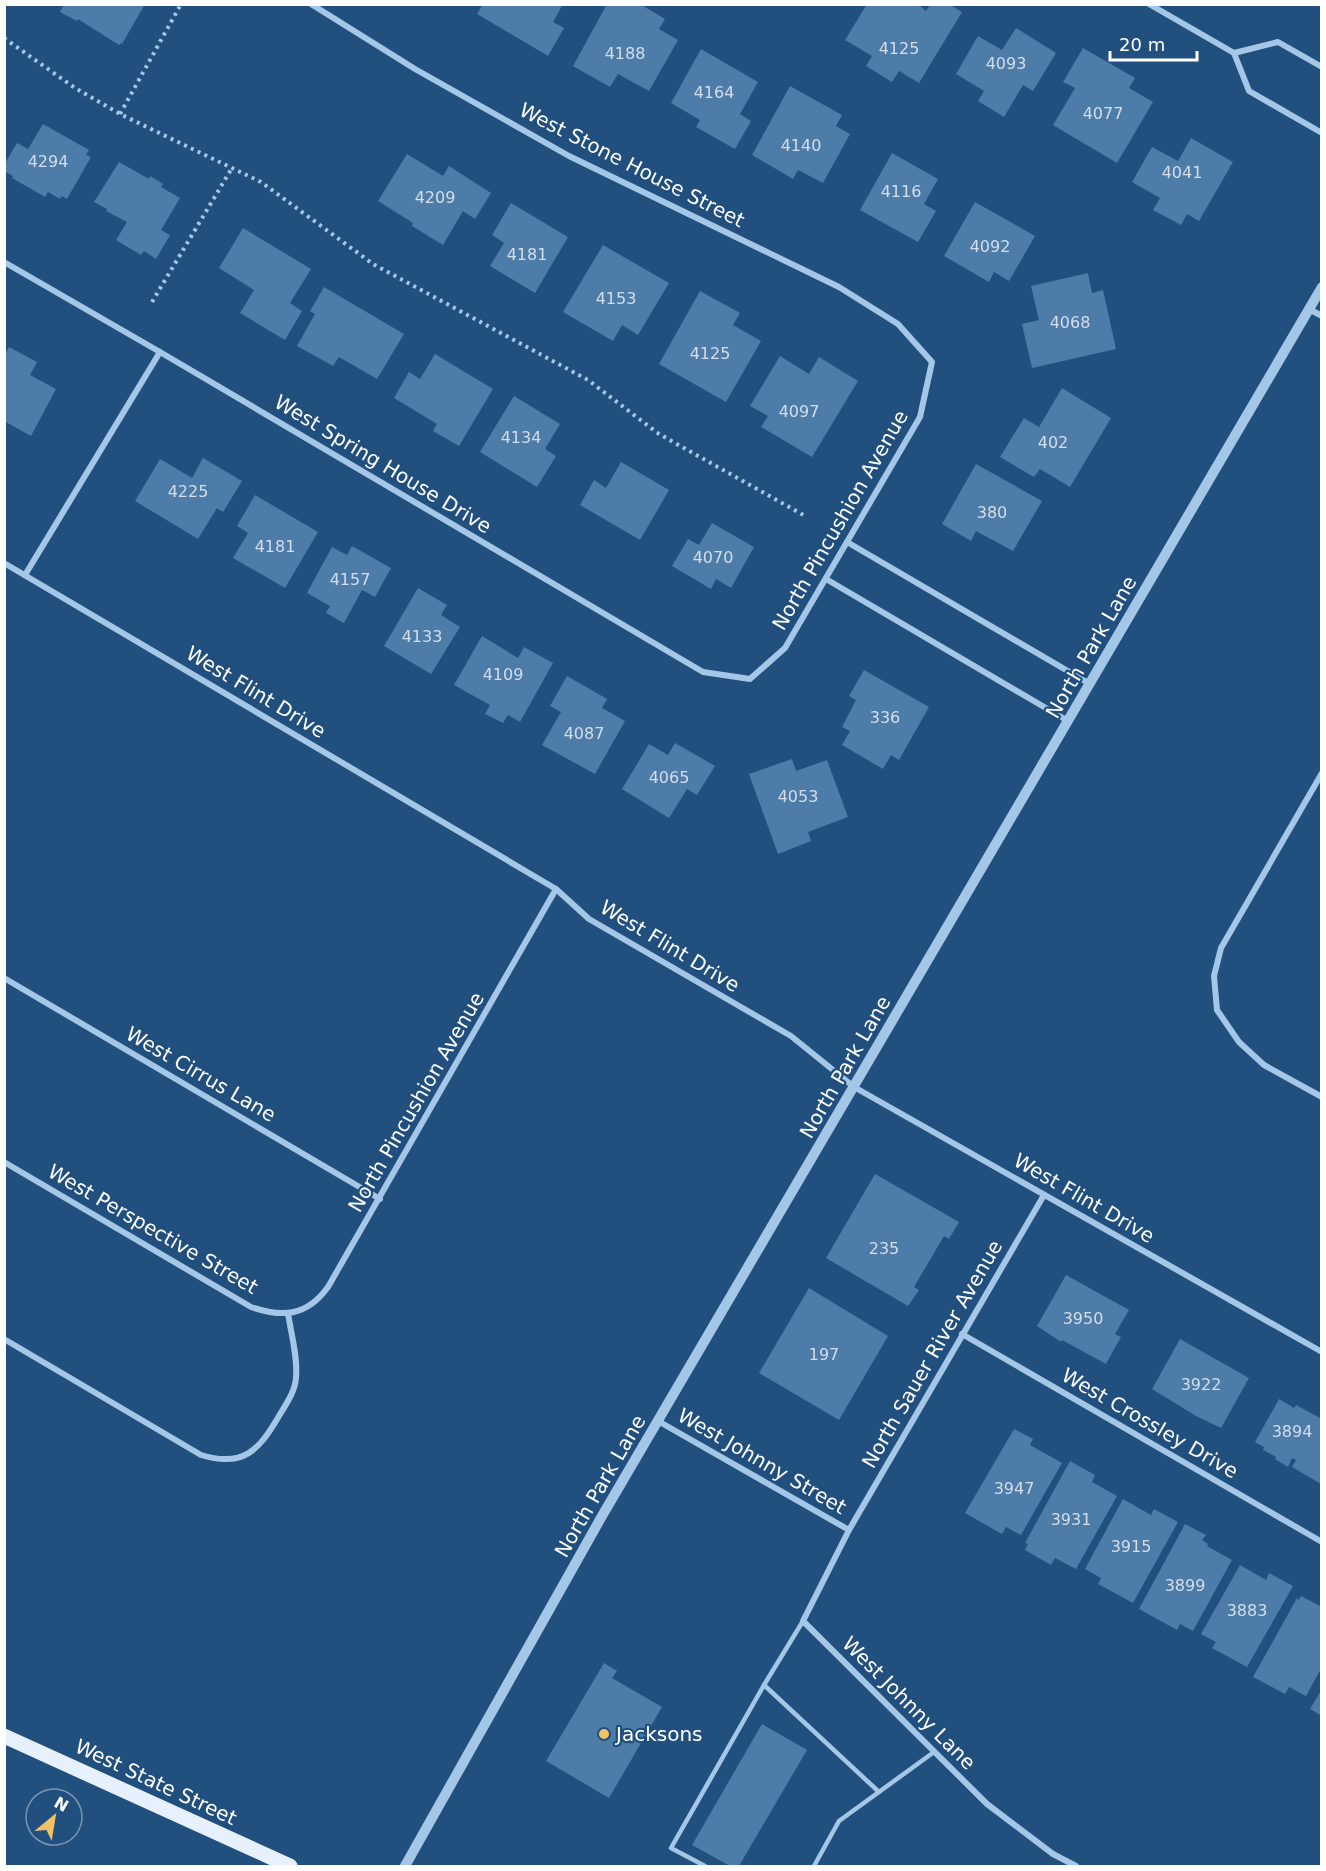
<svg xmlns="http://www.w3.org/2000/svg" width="1326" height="1871" viewBox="0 0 1326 1871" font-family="'DejaVu Sans',sans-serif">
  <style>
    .building { fill: #4e7ca9 }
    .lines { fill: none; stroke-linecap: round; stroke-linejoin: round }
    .path { stroke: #a5c7e7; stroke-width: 4; stroke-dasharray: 3 4.5; stroke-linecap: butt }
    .service { stroke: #a5c7e7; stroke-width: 4.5 }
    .minor { stroke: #a5c7e7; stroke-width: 6 }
    .tertiary { stroke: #a5c7e7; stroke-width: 10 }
    .primary { stroke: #e6f1fd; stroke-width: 15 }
    .poi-dot { fill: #f3c266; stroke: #214f7e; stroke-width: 2 }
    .labels { text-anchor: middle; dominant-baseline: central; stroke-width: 4.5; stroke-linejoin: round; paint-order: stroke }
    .number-label { font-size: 16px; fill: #d3deea }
    .street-label { font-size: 20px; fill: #fff; stroke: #214f7e }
    .poi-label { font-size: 20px; fill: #fff; stroke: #214f7e; text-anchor: start }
  </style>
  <rect width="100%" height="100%" fill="#214f7e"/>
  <g class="building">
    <path d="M 64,4 L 145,4 L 122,44 L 121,43 L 119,45 L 78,19 L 77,21 L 60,12 Z"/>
    <path d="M 483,4 L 563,4 L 553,22 L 564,28 L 548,56 L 477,14 Z"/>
    <path d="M 607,4 L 640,4 L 665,19 L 659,29 L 678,40 L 649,91 L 618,74 L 610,87 L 573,66 Z"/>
    <path d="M 867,4 L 918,4 L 926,11 L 930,5 L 950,5 L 962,12 L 919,83 L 899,71 L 892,82 L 866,66 L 872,56 L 845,40 Z"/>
    <path d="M 1016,28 L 1056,53 L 1033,91 L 1023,85 L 1004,117 L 978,101 L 984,91 L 956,74 L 978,36 L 1002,50 Z"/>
    <path d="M 1083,48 L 1135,78 L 1129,88 L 1153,102 L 1117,163 L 1053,125 L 1075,88 L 1063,82 Z"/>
    <path d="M 701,49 L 758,82 L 740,114 L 751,121 L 735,149 L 696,127 L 700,120 L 671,103 Z"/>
    <path d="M 790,86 L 842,115 L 836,126 L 850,134 L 823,183 L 798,170 L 793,179 L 752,155 Z"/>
    <path d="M 43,124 L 89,150 L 86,155 L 91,157 L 67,199 L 62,196 L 60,199 L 48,192 L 45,197 L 12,178 L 13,176 L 4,171 L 4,165 L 17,143 L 28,149 Z"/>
    <path d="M 1191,138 L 1233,162 L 1199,221 L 1187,214 L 1181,225 L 1153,210 L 1160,198 L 1132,182 L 1152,147 L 1178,161 Z"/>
    <path d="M 892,153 L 938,179 L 924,204 L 936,211 L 918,242 L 860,210 Z"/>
    <path d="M 407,154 L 443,176 L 449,166 L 491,193 L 475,219 L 463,211 L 443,245 L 412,226 L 413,223 L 378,201 Z"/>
    <path d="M 119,162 L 149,179 L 150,176 L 163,184 L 161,187 L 180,198 L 161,230 L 170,235 L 156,259 L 144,251 L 141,255 L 116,240 L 127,222 L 106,211 L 107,209 L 94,202 Z"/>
    <path d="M 975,202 L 1035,236 L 1009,281 L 994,272 L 989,282 L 944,256 Z"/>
    <path d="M 511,203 L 568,237 L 535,293 L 490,266 L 504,243 L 492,235 Z"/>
    <path d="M 243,228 L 311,269 L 290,303 L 302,311 L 285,340 L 240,313 L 254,290 L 219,268 Z"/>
    <path d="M 603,245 L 669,283 L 638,335 L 622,325 L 613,341 L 563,312 Z"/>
    <path d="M 1088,273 L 1092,293 L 1103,290 L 1116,349 L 1032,368 L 1022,324 L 1039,320 L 1031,286 Z"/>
    <path d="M 324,287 L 404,334 L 377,379 L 339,357 L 333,366 L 297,346 L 315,314 L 310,311 Z"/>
    <path d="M 700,291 L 740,313 L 733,325 L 761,341 L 726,402 L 659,364 Z"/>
    <path d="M 9,347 L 37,362 L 30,375 L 56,389 L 31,436 L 4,421 L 4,356 Z"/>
    <path d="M 435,354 L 493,389 L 459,446 L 433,431 L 437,424 L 394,398 L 409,372 L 420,379 Z"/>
    <path d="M 780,356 L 809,374 L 819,357 L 858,381 L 812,457 L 761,427 L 768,416 L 750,406 Z"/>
    <path d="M 1062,388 L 1111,418 L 1070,487 L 1040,469 L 1034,477 L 1000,457 L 1024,418 L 1039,427 Z"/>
    <path d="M 514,396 L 560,424 L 545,449 L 556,456 L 537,487 L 480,452 Z"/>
    <path d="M 203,458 L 242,481 L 223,512 L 217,508 L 198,539 L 135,501 L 160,459 L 192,478 Z"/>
    <path d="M 621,462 L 669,490 L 640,540 L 580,505 L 594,480 L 606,488 Z"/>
    <path d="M 976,464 L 1042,501 L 1013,551 L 976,531 L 971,541 L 942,524 Z"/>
    <path d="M 255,495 L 318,532 L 285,588 L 233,558 L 248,533 L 237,526 Z"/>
    <path d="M 712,523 L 754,547 L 731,588 L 716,579 L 711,589 L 672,566 L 688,539 L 699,545 Z"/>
    <path d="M 352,546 L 391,568 L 375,597 L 362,590 L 344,623 L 326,613 L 330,606 L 307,593 L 332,547 L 347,555 Z"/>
    <path d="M 418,588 L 447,605 L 441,615 L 460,627 L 431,674 L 384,646 Z"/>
    <path d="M 482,636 L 518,658 L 524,647 L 553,663 L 520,722 L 508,715 L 503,723 L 485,714 L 490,705 L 454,685 Z"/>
    <path d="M 864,670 L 929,707 L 899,760 L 891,755 L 883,769 L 842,745 L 850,731 L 842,727 L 856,700 L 849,696 Z"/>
    <path d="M 567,676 L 607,699 L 602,708 L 625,721 L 595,774 L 542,745 L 561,712 L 550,706 Z"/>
    <path d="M 675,743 L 715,766 L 697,795 L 687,789 L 669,818 L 622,789 L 649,744 L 668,755 Z"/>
    <path d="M 792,759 L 796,771 L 827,760 L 848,817 L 808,832 L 811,841 L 778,854 L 749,774 Z"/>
    <path d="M 875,1174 L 959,1222 L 949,1239 L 944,1236 L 914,1287 L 919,1290 L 908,1306 L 826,1258 Z"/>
    <path d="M 1066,1275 L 1129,1310 L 1115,1334 L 1121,1337 L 1106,1364 L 1062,1340 L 1061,1342 L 1037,1326 Z"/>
    <path d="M 809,1288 L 888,1336 L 839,1420 L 759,1373 Z"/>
    <path d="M 1180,1339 L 1249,1378 L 1221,1428 L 1196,1416 L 1152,1389 Z"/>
    <path d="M 1279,1399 L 1294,1408 L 1296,1405 L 1322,1419 L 1321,1484 L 1292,1467 L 1296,1460 L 1292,1458 L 1288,1467 L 1275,1459 L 1276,1457 L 1263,1450 L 1264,1447 L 1255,1442 Z"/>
    <path d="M 1014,1429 L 1033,1439 L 1030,1445 L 1062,1463 L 1021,1535 L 1006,1527 L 1002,1534 L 965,1513 Z"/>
    <path d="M 1070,1461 L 1095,1475 L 1092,1482 L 1117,1496 L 1076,1569 L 1055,1558 L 1051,1565 L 1025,1550 L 1028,1544 L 1025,1543 Z"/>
    <path d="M 1123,1499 L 1151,1515 L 1154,1509 L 1178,1522 L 1133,1603 L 1098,1584 L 1101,1578 L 1085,1569 Z"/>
    <path d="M 1185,1524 L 1206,1535 L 1202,1540 L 1208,1544 L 1207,1546 L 1232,1560 L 1193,1631 L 1180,1624 L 1177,1630 L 1139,1609 Z"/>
    <path d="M 1240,1565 L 1266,1580 L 1269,1573 L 1293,1586 L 1247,1667 L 1212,1648 L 1216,1642 L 1201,1634 Z"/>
    <path d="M 1301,1596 L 1322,1607 L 1322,1667 L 1306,1696 L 1289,1687 L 1285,1694 L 1253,1677 L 1297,1598 L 1299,1600 Z"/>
    <path d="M 604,1663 L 617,1671 L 612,1678 L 662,1707 L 609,1798 L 546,1761 Z"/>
    <path d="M 1322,1689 L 1322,1716 L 1310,1709 Z"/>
    <path d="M 762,1724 L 807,1750 L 739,1866 L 730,1866 L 692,1845 Z"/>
  </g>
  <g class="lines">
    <g class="path">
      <path d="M 4,38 L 75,88 L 120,114 L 261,182 L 373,264 L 588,380 L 659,434 L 807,517"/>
      <path d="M 120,114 L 181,4"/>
      <path d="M 152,302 L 232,168"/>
    </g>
    <g class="service">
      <path d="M 803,1621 L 764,1685 L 879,1792"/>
      <path d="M 705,1866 L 671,1848 L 764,1685"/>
      <path d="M 814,1866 L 839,1821 L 934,1752"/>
    </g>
    <g class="minor">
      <path d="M 1149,4 L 1234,53 L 1249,91 L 1322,133"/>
      <path d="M 1234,53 L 1278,42 L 1322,67"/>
      <path d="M 4,262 L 160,352 L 703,672 L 750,679 L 785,648 L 920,417 L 932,362 L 898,324 L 839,287 L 569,156 L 415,69 L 311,4"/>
      <path d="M 1309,309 L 1322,316"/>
      <path d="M 847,542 L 1090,684"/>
      <path d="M 4,563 L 556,889 L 589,919 L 791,1036 L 854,1087 L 1322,1352"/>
      <path d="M 25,575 L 160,352"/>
      <path d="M 826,579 L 1068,721"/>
      <path d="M 1322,773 L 1221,948 L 1214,976 L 1217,1010 L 1239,1042 L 1264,1065 L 1322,1097"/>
      <path d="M 4,978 L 380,1199"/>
      <path d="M 4,1162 L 251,1307 C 283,1318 307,1316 328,1287 L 556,889"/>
      <path d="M 1044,1195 L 849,1530 L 803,1621 L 987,1804 L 1053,1854 L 1076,1866"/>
      <path d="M 962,1334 L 1322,1542"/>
      <path d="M 4,1339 L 201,1455 C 244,1468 259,1450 279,1416 C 286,1404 295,1392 296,1378 C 298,1357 291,1334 288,1313"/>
      <path d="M 658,1421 L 849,1530"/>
    </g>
    <path class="tertiary" d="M 405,1866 L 602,1516 L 1322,287"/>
    <path class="primary" d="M 4,1736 L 290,1866"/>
  </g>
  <circle class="poi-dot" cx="604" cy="1734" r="6"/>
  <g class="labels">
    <g class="number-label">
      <text x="899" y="48">4125</text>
      <text x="625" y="53">4188</text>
      <text x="1006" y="63">4093</text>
      <text x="714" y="92">4164</text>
      <text x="1103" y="113">4077</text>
      <text x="801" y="145">4140</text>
      <text x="48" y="161">4294</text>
      <text x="1182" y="172">4041</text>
      <text x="901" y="191">4116</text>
      <text x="435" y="197">4209</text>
      <text x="990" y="246">4092</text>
      <text x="527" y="254">4181</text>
      <text x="616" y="298">4153</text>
      <text x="1070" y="322">4068</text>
      <text x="710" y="353">4125</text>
      <text x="799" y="411">4097</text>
      <text x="521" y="437">4134</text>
      <text x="1053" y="442">402</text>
      <text x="188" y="491">4225</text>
      <text x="992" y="512">380</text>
      <text x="275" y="546">4181</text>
      <text x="713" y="557">4070</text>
      <text x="350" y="579">4157</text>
      <text x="422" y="636">4133</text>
      <text x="503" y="674">4109</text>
      <text x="885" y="717">336</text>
      <text x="584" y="733">4087</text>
      <text x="669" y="777">4065</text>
      <text x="798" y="796">4053</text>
      <text x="884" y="1248">235</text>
      <text x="1083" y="1318">3950</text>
      <text x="824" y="1354">197</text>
      <text x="1201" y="1384">3922</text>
      <text x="1292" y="1431">3894</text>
      <text x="1014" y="1488">3947</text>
      <text x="1071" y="1519">3931</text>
      <text x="1131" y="1546">3915</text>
      <text x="1185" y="1585">3899</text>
      <text x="1247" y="1610">3883</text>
    </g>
    <g class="street-label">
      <text transform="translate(632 165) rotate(27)">West Stone House Street</text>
      <text transform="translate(383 464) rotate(31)">West Spring House Drive</text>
      <text transform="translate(840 520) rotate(-60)">North Pincushion Avenue</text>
      <text transform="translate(1091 647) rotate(-60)">North Park Lane</text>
      <text transform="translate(256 692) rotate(31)">West Flint Drive</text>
      <text transform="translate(670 946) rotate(31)">West Flint Drive</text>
      <text transform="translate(845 1067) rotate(-60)">North Park Lane</text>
      <text transform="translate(201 1074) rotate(30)">West Cirrus Lane</text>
      <text transform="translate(416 1102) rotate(-60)">North Pincushion Avenue</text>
      <text transform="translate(1084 1198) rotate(30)">West Flint Drive</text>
      <text transform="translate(153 1229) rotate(30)">West Perspective Street</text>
      <text transform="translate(932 1354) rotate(-60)">North Sauer River Avenue</text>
      <text transform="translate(1150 1423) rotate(30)">West Crossley Drive</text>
      <text transform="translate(762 1461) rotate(30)">West Johnny Street</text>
      <text transform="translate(600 1486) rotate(-60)">North Park Lane</text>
      <text transform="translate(909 1703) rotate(45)">West Johnny Lane</text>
      <text transform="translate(156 1782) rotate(25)">West State Street</text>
    </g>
    <g class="poi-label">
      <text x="616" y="1734">Jacksons</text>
    </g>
  </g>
  <rect width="1326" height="1871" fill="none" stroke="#ffffff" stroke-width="12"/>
  <g transform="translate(54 1817) rotate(30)"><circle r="28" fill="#214f7e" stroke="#7a95b2" stroke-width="1.5"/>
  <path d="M0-4.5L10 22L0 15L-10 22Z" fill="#f3c266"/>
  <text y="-9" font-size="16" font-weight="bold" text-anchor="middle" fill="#ffffff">N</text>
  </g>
  <path d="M1110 51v9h87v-9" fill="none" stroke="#ffffff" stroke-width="3"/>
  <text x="1119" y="51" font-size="18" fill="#ffffff" stroke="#214f7e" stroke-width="4.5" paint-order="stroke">20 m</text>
</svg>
